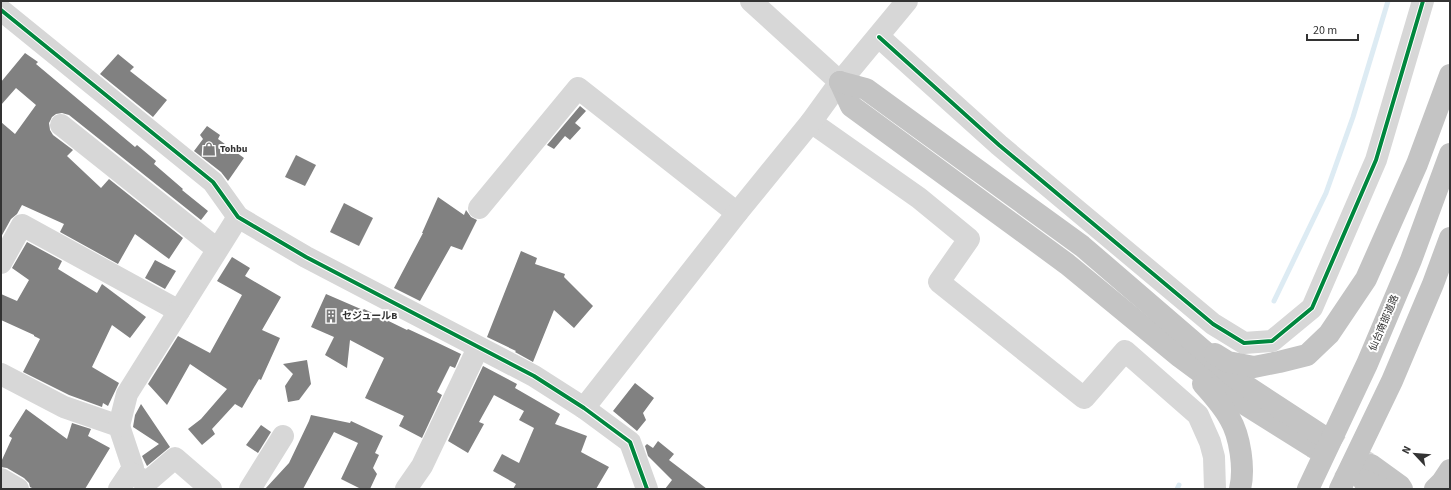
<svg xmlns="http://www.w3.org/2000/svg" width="1451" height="490" viewBox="0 0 1451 490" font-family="'Source Sans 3','Noto Sans JP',sans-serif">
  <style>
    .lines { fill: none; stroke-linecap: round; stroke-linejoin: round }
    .stream { stroke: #ddebf3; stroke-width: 5 }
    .building { fill: #818181 }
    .highway-tunnel { stroke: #d6d6d6; stroke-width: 22; stroke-dasharray: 22 11; stroke-linecap: butt }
    .minor { stroke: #d7d7d7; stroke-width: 22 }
    .highway { stroke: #c4c4c4; stroke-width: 22 }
    .cycleway-casing { stroke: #fff; stroke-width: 6 }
    .cycleway { stroke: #00873e; stroke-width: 4 }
    .labels { text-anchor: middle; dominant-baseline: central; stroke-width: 4; stroke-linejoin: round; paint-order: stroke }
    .poi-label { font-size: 10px; font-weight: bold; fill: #333; stroke: #fff; text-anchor: start }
    .street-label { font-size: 10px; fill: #333; stroke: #fff }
  </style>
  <rect width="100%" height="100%" fill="#fff"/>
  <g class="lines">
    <g class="stream">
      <path d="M 1274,301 L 1326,193 L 1353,117 L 1388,1"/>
      <path d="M 1177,489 L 1179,485"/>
    </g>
  </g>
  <g class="building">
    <path d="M 25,53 L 38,62 L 36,64 L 135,147 L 137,145 L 156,161 L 154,164 L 183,189 L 182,190 L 208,211 L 201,220 L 69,115 L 62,113 L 56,114 L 52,117 L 49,123 L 50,130 L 53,135 L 73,150 L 67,156 L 101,188 L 109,179 L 183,238 L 169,259 L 135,234 L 118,264 L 60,232 L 64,224 L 22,205 L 17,214 L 11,219 L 1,237 L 1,122 L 15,134 L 36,105 L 16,88 L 1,105 L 1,82 Z"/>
    <path d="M 118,54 L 134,67 L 130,71 L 167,100 L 153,117 L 100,74 Z"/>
    <path d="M 580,106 L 586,111 L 575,123 L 581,128 L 570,140 L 565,136 L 554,149 L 547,145 Z"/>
    <path d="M 207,126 L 220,135 L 218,139 L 244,158 L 228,181 L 221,172 L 194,151 L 203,139 L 200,135 Z"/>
    <path d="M 296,155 L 316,165 L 305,186 L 285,177 Z"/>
    <path d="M 438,197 L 464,215 L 466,210 L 471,217 L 477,220 L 462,250 L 451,246 L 420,301 L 394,288 L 423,233 L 422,233 Z"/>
    <path d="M 344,203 L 373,218 L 359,246 L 330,232 Z"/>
    <path d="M 27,242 L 62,261 L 58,269 L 97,293 L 102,284 L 146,317 L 130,338 L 112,325 L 92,367 L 119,383 L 108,406 L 103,403 L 102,407 L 69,395 L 23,372 L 40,339 L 34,336 L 34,335 L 1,320 L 1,294 L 17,301 L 29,280 L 12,268 Z"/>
    <path d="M 521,251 L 537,258 L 535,264 L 565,274 L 564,277 L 593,306 L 574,328 L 554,310 L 533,362 L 515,352 L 516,351 L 487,337 Z"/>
    <path d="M 232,257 L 250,268 L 245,276 L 281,297 L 262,330 L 280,338 L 261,380 L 259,379 L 242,408 L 235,404 L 212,429 L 215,434 L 202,445 L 188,429 L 201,419 L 227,389 L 190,364 L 167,405 L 148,384 L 178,336 L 210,353 L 242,295 L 217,281 Z"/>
    <path d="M 155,260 L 176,271 L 165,289 L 145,278 Z"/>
    <path d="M 326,294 L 363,310 L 364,309 L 407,330 L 408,329 L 436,342 L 461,354 L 455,368 L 450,366 L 437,392 L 442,395 L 422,438 L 399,426 L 404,416 L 365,398 L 384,358 L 350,340 L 347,368 L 325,355 L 334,337 L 311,327 Z"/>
    <path d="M 307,360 L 311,384 L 299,400 L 288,402 L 285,386 L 293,374 L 283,364 Z"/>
    <path d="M 483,366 L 517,384 L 515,388 L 560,414 L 555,424 L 587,436 L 581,452 L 609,467 L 596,489 L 513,489 L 516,484 L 493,471 L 502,454 L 519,463 L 534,428 L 519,420 L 524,411 L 494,395 L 479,422 L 484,424 L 468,453 L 448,441 Z"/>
    <path d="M 635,383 L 654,398 L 643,413 L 646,420 L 637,431 L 613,411 Z"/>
    <path d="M 141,404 L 170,447 L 147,466 L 142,456 L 159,444 L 133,427 L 135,415 Z"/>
    <path d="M 26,409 L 67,439 L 72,423 L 91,429 L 88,436 L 110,448 L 85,489 L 34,489 L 30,487 L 29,483 L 24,478 L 7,468 L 1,467 L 1,462 L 12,438 L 9,436 Z"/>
    <path d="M 311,415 L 350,423 L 351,421 L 383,436 L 375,453 L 379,455 L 373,468 L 377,474 L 370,489 L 361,489 L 341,479 L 358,443 L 334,432 L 303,489 L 265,489 L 289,463 L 309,421 Z"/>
    <path d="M 261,425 L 271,432 L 258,453 L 246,445 Z"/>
    <path d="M 658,441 L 674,454 L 669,460 L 707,489 L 665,489 L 672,480 L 648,456 L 645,446 L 647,444 L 653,448 Z"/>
  </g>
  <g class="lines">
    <g class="highway-tunnel">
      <path d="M 1321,435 L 1371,465"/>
      <path d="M 1313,447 L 1363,480"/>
    </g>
    <g class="minor">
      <path d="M 751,1 L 840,82"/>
      <path d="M 1,10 L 213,182 L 238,217 L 306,257 L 534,376 L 584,408 L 630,442 L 647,489"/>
      <path d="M 879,37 L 999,145 L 1213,324 L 1244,343 L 1272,341 L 1312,308 L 1376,160 L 1423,1"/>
      <path d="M 811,122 L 919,198 L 969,239 L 939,282 L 1084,398 L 1125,351 L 1198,415 L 1210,442 L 1214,457 L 1215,489"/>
      <path d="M 61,125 L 217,249"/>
      <path d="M 479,208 L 578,88 L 737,213"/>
      <path d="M 1,263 L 22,225 L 179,311"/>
      <path d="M 1,374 L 64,407 L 119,426 L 133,468 L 119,489"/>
      <path d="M 584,408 L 737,213 L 811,122 L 840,82 L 907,1"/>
      <path d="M 119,426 L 127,394 L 238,217"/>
      <path d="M 130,473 L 147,482 L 175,458 L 211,489"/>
      <path d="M 1,479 L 18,489"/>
      <path d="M 250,489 L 283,436"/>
      <path d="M 406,489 L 422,466 L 478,348"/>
    </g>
    <g class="highway">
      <path d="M 840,82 L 851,106 L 1067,264 L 1180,357 L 1238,400 L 1313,447"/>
      <path d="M 840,82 L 866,89 L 1082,246 L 1240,382 L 1321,435"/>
      <path d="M 1215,354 L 1228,362 L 1254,367 L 1279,362 L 1307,355 L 1329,334 L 1366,279 L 1417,164 L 1450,75"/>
      <path d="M 1203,384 C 1212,394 1223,406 1230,419 C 1240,436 1245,469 1240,489"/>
      <path d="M 1371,465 L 1400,486 L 1402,489"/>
      <path d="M 1363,480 L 1383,489"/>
      <path d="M 1308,489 L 1367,364 L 1411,260 L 1450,154"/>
      <path d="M 1340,489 L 1392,381 L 1433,284 L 1450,238"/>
      <path d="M 1435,489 L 1442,482 L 1450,470"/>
    </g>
    <g class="cycleway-casing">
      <g id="cycleway">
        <path d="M 1,10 L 213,182 L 238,217 L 306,257 L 534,376 L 584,408 L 630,442 L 647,489"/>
        <path d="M 879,37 L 999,145 L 1213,324 L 1244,343 L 1272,341 L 1312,308 L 1376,160 L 1423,1"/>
      </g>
    </g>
    <use href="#cycleway" class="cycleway"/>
  </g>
  <defs>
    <g id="shop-bare" transform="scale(1.08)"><path d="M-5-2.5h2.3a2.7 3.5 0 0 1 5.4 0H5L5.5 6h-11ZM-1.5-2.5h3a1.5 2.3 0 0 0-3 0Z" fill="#7a7a7a" stroke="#fff" stroke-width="2.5" paint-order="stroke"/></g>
    <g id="building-bare" transform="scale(1.08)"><path d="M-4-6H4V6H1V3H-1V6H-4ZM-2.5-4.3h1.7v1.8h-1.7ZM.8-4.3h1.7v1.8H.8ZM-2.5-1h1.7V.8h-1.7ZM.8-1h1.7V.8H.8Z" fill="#7a7a7a" stroke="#fff" stroke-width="2.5" paint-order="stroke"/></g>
  </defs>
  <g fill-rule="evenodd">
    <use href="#shop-bare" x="209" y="149"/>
    <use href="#building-bare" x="331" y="316"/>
  </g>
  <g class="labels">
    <g class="poi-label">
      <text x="220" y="149">Tohbu</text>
      <text x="342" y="316">セジュールB</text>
    </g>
    <g class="street-label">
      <text transform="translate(1384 323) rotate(-67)">仙台南部道路</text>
    </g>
  </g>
  <rect width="1451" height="490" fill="none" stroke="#333333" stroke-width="4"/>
  <g transform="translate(1415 454) rotate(296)" stroke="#ffffff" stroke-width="3" paint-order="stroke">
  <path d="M0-3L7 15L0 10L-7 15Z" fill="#333333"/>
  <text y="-6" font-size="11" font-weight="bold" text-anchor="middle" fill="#333333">N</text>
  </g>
  <path d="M1307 34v6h51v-6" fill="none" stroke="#333333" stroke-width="2"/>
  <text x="1313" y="34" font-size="12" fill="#333333" stroke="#ffffff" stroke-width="3" paint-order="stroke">20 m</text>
</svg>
